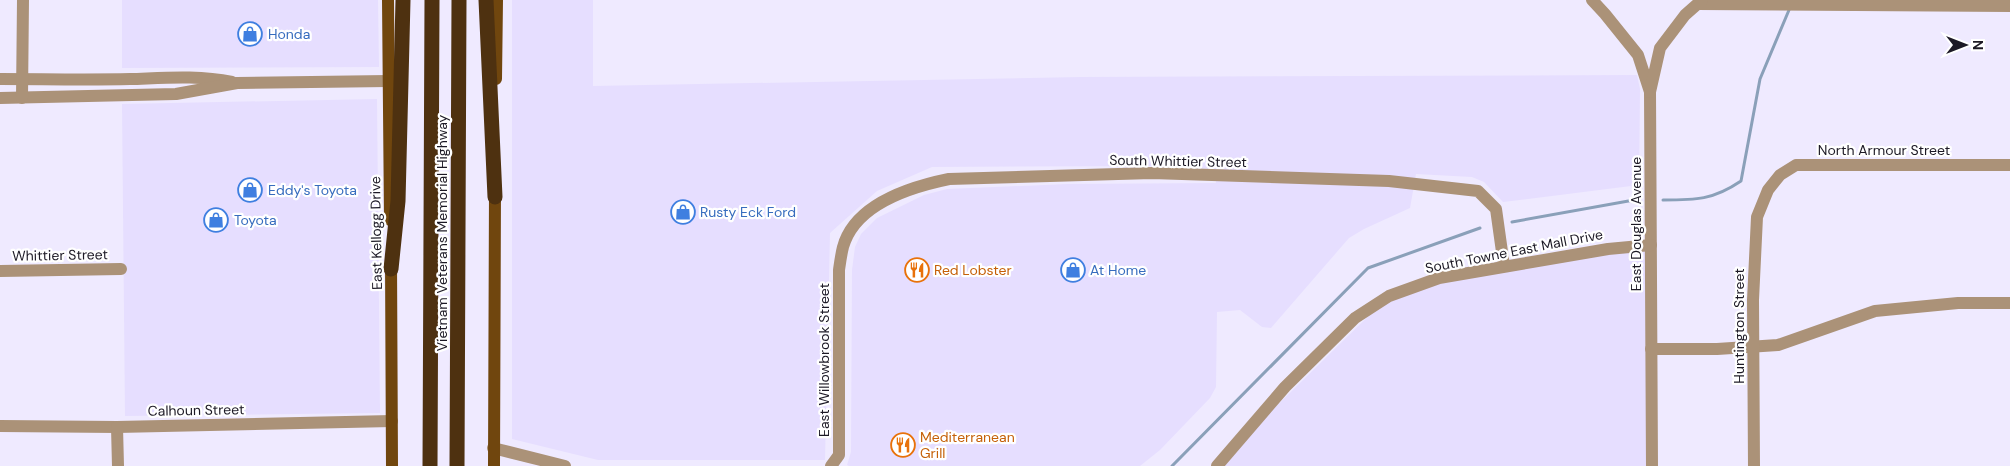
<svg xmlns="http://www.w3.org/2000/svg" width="2010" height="466" viewBox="0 0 2010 466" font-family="'DM Sans',sans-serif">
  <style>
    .built { fill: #e6deff }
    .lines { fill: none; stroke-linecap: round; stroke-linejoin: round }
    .stream { stroke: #8aa0b9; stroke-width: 3 }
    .minor { stroke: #ab9278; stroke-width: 12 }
    .major { stroke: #70460e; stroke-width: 12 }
    .highway { stroke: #4e3110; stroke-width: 15 }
    .labels { text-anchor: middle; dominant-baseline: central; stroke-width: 4.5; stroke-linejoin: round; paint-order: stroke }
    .shop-label { font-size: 14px; fill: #366cbe; stroke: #fff; text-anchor: start }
    .street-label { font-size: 14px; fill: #1c1925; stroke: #fff }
    .food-label { font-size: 14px; fill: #c56008; stroke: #fff; text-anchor: start }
  </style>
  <rect width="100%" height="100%" fill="#efeaff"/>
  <g class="built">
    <path d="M 122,0 L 378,0 L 379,67 L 122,68 Z"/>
    <path d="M 512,0 L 593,0 L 593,86 L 1081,77 L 1637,75 L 1640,89 L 1639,185 L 1503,202 L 1484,182 L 1472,177 L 1416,174 L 1410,208 L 1364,229 L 1349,238 L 1271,328 L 1262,327 L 1240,310 L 1217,312 L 1216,387 L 1210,398 L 1160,450 L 1140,466 L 849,466 L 847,465 L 851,452 L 852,270 L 855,247 L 861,234 L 877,218 L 924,195 L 947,189 L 1068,184 L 1216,183 L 1215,169 L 1151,166 L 932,167 L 877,191 L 830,233 L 825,460 L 598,460 L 512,439 Z"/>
    <path d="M 377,99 L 380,413 L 125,416 L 122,104 Z"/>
    <path d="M 1651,245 L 1652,466 L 1215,466 L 1389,296 L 1504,266 Z"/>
  </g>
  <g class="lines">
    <g class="stream">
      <path d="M 1663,200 C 1696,200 1713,200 1741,181 L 1760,79 L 1789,10"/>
      <path d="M 1512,222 L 1634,200"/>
      <path d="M 1172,466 L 1368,268 L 1480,228"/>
    </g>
    <g class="minor">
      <path d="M 1592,0 L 1605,14 L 1638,55 L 1650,92 L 1652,466"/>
      <path d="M 1698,4 L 2010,6"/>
      <path d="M 0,79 C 43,79 86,80 130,79 C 164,78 198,75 232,82"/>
      <path d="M 1650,92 L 1660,48 L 1685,15 L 1702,0"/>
      <path d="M 0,98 L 176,94 L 237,83 L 388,81"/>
      <path d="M 22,98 L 23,0"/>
      <path d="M 0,271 L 121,269"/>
      <path d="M 1651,349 L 1717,349 L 1778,345 L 1875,311 L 1958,303 L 2010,303"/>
      <path d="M 0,426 L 117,427 L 392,421"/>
      <path d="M 117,427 L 118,466"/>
      <path d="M 493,448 L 565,466"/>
      <path d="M 831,466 L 839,455 L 839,270 C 840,263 841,255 843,247 C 855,204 910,187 949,179 L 1152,173 L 1389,181 L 1478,191 L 1496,209 L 1504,266"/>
      <path d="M 1217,466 L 1285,387 L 1355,318 L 1389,296 L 1439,278 L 1608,249 L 1651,245"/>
      <path d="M 1754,466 L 1753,300 L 1757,217 L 1768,190 L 1780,175 L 1796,165 L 2010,165"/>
    </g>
    <g class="major">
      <path d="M 388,0 L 390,220"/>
      <path d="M 496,79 L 497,0"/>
      <path d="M 391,260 L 392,466"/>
      <path d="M 494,466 L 495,189"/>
    </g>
    <g class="highway">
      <path d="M 486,0 L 495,197"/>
      <path d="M 391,269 L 398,201 L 403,0"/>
      <path d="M 430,466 L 432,0"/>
      <path d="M 457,466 L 459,0"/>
    </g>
  </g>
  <defs>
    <g id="shop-ring" transform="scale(1.25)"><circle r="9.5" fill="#fff" stroke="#3f7fe0" stroke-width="1.5"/><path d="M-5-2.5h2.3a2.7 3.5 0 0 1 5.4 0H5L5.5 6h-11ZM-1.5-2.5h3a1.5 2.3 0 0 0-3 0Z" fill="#3f7fe0"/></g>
    <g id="restaurant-ring" transform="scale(1.25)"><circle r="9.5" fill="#fff" stroke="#e8710a" stroke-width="1.5"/><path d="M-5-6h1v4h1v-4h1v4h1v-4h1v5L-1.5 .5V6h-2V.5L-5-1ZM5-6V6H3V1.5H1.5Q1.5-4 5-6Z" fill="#e8710a"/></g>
  </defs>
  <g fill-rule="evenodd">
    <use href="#shop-ring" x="250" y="34"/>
    <use href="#shop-ring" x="250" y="190"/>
    <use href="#shop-ring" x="683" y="212"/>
    <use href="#shop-ring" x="216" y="220"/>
    <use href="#restaurant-ring" x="917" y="270"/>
    <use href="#shop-ring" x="1073" y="270"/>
    <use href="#restaurant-ring" x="903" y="445"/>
  </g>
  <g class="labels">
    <g class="shop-label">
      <text x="268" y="34">Honda</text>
      <text x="268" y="190">Eddy's Toyota</text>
      <text x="700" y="212">Rusty Eck Ford</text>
      <text x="234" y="220">Toyota</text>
      <text x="1090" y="270">At Home</text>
    </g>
    <g class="street-label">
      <text x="1884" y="150">North Armour Street</text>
      <text transform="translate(1178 161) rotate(1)">South Whittier Street</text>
      <text transform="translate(1636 224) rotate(-90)">East Douglas Avenue</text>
      <text transform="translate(376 233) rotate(-91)">East Kellogg Drive</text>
      <text transform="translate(442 233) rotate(-90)">Vietnam Veterans Memorial Highway</text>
      <text transform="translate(1514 251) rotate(-11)">South Towne East Mall Drive</text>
      <text transform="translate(60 255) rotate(-1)">Whittier Street</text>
      <text transform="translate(1739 326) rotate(-90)">Huntington Street</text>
      <text transform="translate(824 360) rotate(-90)">East Willowbrook Street</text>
      <text transform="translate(196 410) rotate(-1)">Calhoun Street</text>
    </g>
    <g class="food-label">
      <text x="934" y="270">Red Lobster</text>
      <text x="920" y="437">Mediterranean<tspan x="920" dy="16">Grill</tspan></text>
    </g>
  </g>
  <g transform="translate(1965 45) rotate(90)" stroke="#ffffff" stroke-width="4" paint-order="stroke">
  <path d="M0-4L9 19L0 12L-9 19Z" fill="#1c1925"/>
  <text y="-8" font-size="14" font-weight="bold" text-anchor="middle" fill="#1c1925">N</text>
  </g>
</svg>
